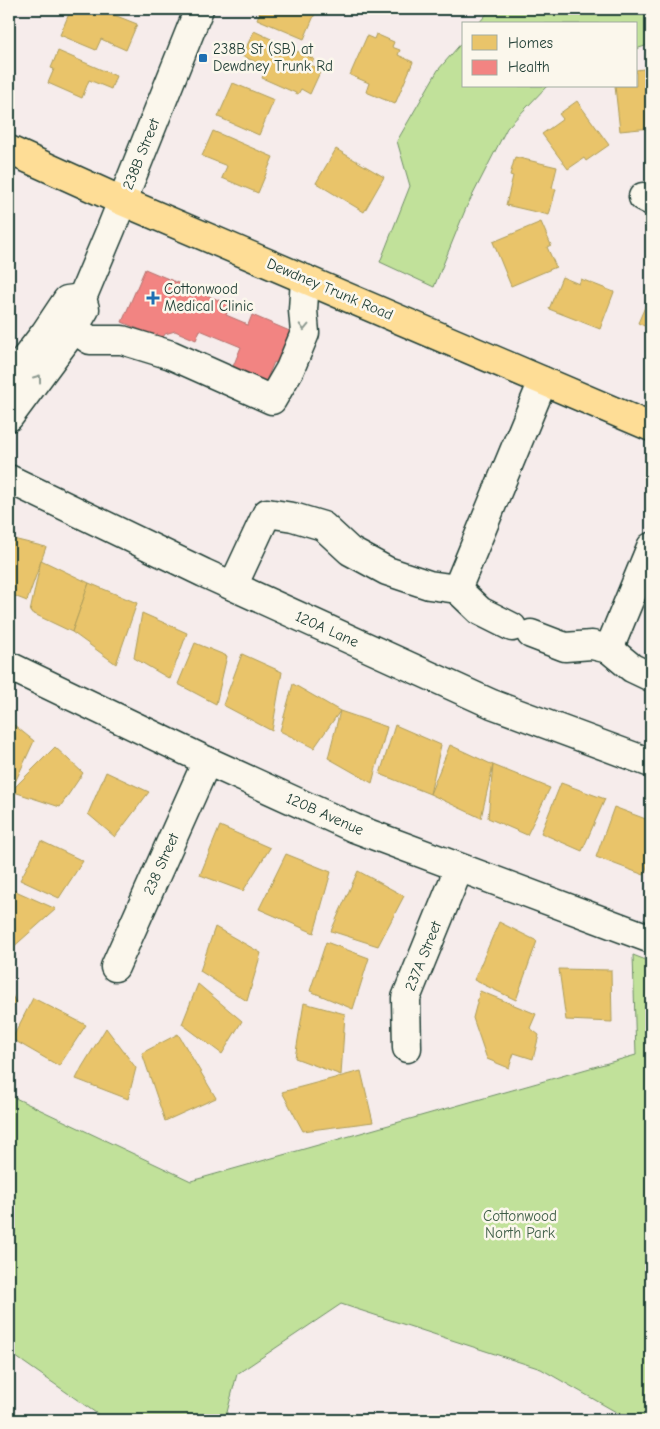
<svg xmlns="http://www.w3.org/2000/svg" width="660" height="1429" viewBox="0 0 660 1429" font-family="'Comic Neue',sans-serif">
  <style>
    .green { fill: #c1e19a; stroke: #708f67 }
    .homes { fill: #e9c46a; stroke: #ac9c5a }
    .health { fill: #f28482; stroke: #b36f6b }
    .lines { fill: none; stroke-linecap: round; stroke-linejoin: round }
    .minor-casing { stroke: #1f3d34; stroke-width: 31 }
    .major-casing { stroke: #1f3d34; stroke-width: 31 }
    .minor { stroke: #fbf7ec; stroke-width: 28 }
    .major { stroke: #fedd96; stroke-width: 28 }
    .oneway { stroke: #8d9a90 }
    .poi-dot { fill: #1f6fb2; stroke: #fbf7ec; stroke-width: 2 }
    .labels { text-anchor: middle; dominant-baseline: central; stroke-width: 5; stroke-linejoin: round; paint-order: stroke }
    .poi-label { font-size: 15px; fill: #1f3d34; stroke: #fbf7ec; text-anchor: start }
    .street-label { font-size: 15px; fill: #1f3d34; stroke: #fbf7ec }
    .park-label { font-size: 15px; fill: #3f5e48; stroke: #fbf7ec }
  </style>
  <rect width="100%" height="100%" fill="#f6eceb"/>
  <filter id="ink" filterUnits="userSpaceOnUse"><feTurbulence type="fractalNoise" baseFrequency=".02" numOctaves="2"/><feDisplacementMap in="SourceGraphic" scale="10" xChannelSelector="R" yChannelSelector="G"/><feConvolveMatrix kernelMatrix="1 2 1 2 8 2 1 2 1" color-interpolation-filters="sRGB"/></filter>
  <g filter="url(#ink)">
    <g class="green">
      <path d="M 491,9 L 651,9 L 651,44 L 636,49 L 636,24 L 478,24 Z"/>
      <path d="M 464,40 L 464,86 L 547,86 L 507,128 L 466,208 L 434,287 L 380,262 L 410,186 L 397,141 L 438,70 Z"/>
      <path d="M 633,955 L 651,962 L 651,1420 L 630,1420 L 541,1369 L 341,1304 L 237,1374 L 225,1420 L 106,1420 L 9,1352 L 9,1095 L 191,1181 L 636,1055 Z"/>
    </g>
    <g class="homes">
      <path d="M 71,9 L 99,9 L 137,24 L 126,50 L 101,39 L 96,50 L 60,35 Z"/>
      <path d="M 261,9 L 317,9 L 304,39 L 257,19 Z"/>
      <path d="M 254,31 L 314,59 L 311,65 L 321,70 L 310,94 L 301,89 L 298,94 L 262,78 L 267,67 L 242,56 Z"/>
      <path d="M 376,34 L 394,42 L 392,47 L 400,50 L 398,55 L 413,62 L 395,104 L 366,92 L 369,83 L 350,75 L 367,36 L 374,39 Z"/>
      <path d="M 58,51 L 116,76 L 111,89 L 89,80 L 82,98 L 48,83 L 54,69 L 51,68 Z"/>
      <path d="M 651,68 L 651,128 L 620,131 L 615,86 L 636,86 L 636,70 Z"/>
      <path d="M 233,83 L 274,100 L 259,135 L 218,117 Z"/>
      <path d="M 577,101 L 609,145 L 586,161 L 584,158 L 568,169 L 542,134 L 563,119 L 559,114 Z"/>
      <path d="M 213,131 L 273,157 L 258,193 L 222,178 L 227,166 L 202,156 Z"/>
      <path d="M 336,149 L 384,177 L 364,212 L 316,183 Z"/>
      <path d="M 515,157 L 557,167 L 552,188 L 556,189 L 549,215 L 506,205 L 513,176 L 510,175 Z"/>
      <path d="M 541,222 L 551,245 L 547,247 L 556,267 L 511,286 L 493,242 Z"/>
      <path d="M 562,277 L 579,284 L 581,279 L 614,292 L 600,329 L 549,309 Z"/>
      <path d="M 651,293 L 651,329 L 638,323 Z"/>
      <path d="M 9,538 L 46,547 L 27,601 L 9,594 Z"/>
      <path d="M 41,560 L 89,583 L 72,632 L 30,612 Z"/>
      <path d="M 89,583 L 137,603 L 116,664 L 72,632 Z"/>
      <path d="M 142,613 L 187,633 L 170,679 L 134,658 Z"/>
      <path d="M 195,643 L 227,656 L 216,704 L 178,684 Z"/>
      <path d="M 242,654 L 282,672 L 272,731 L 223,705 Z"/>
      <path d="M 293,684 L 340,711 L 314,748 L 280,731 Z"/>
      <path d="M 340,711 L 387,727 L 372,783 L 328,758 Z"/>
      <path d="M 9,721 L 34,741 L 11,791 L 9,789 Z"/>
      <path d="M 395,725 L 441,745 L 430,794 L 380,774 Z"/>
      <path d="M 450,745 L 493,765 L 481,818 L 430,794 Z"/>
      <path d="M 55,747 L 83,773 L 60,807 L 11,791 Z"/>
      <path d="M 493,765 L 550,788 L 527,835 L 488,818 Z"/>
      <path d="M 106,772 L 149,792 L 115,837 L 88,814 Z"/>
      <path d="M 561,783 L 605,799 L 582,851 L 541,833 Z"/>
      <path d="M 614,807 L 651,821 L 651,856 L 644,875 L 596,857 Z"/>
      <path d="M 220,826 L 270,848 L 243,891 L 200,875 Z"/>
      <path d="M 41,841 L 83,861 L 59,898 L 20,880 Z"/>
      <path d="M 286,854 L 331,872 L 314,933 L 259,909 Z"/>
      <path d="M 358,871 L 404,896 L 378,946 L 331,931 Z"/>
      <path d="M 9,888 L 56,909 L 10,950 L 9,949 Z"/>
      <path d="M 499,922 L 537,941 L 516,1000 L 474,980 Z"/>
      <path d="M 215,927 L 261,953 L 247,1001 L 200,971 Z"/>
      <path d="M 326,942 L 369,958 L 353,1009 L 310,991 Z"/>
      <path d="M 559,969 L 611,970 L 612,1022 L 566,1020 Z"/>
      <path d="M 198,984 L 242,1021 L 222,1054 L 182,1024 Z"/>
      <path d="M 9,990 L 16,1003 L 9,1011 Z"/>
      <path d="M 480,991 L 536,1014 L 530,1028 L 539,1035 L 533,1059 L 514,1053 L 509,1068 L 487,1059 L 473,1018 Z"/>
      <path d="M 33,998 L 86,1025 L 59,1066 L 12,1039 Z"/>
      <path d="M 304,1003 L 345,1014 L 341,1075 L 295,1058 Z"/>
      <path d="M 106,1028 L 136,1068 L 128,1099 L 76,1079 L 82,1067 Z"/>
      <path d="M 178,1034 L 216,1098 L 165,1121 L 142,1053 Z"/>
      <path d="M 361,1071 L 373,1122 L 303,1131 L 282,1092 Z"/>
    </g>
    <path class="health" d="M 145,269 L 230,305 L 226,315 L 245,323 L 245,324 L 248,325 L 252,315 L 299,335 L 286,367 L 274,362 L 265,383 L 232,369 L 241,347 L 200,330 L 196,340 L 175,331 L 165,334 L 162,339 L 122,322 Z"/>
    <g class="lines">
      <g class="minor-casing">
        <g id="minor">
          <path d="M 643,197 L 651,201"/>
          <path d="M 74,329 L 90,340 L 122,340 L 171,355 L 272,400 L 290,369 L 305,333 L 303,310 L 305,279"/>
          <path d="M 9,380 L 45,333 L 67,300 L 82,298"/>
          <path d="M 9,417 L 69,336 L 85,309 L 82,298 L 111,229 L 199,9"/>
          <path d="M 9,479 L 204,573 L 492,704 L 651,763"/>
          <path d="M 233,586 L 267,513 L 293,517 L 323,526 L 350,551 L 387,571 L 429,585 L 457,589 L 543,381"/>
          <path d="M 457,589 L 480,611 L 512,627"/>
          <path d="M 531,634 L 565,647 L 592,645 L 609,649 L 632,668 L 651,677"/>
          <path d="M 609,649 L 651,547"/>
          <path d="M 9,666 L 207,761 L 354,828 L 651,939"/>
          <path d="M 115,967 L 207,761"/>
          <path d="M 407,1048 L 406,998 L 459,868"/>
        </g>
      </g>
      <g class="major-casing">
        <path id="major" d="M 9,150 L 122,201 L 651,427"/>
      </g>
      <use href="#minor" class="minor"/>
      <use href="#major" class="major"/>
    </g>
    <defs><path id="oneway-chevron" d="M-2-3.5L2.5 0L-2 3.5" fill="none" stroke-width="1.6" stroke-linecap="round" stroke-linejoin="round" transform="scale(1.25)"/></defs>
    <g class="oneway">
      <use href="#oneway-chevron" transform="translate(304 327) rotate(92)"/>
      <use href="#oneway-chevron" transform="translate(38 378) rotate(-54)"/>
    </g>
  </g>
  <g class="poi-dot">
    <rect x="198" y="53" width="10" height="10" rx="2.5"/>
    <path d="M150.5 290.5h5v5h5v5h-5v5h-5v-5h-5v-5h5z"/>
  </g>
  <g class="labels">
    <g class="poi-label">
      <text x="213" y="49">238B St (SB) at<tspan x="213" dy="17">Dewdney Trunk Rd</tspan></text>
      <text x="164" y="289">Cottonwood<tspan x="164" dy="17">Medical Clinic</tspan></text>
    </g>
    <g class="street-label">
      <text transform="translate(141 154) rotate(-68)">238B Street</text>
      <text transform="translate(330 289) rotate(23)">Dewdney Trunk Road</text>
      <text transform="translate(327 629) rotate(24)">120A Lane</text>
      <text transform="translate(325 814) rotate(24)">120B Avenue</text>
      <text transform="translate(161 864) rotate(-66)">238 Street</text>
      <text transform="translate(423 956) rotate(-68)">237A Street</text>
    </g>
    <g class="park-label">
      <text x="520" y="1216">Cottonwood<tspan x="520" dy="17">North Park</tspan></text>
    </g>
  </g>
  <rect width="660" height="1429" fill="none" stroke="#fbf7ec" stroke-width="30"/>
  <rect x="15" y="15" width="630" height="1399" fill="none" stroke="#1f3d34" stroke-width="2" filter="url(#ink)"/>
  <rect x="462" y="22" width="175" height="65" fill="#fbf7ec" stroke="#a3ada2"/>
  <rect x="472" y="35" width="25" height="15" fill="#e9c46a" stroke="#a3ada2"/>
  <text x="508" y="48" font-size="15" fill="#1f3d34">Homes</text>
  <rect x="472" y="60" width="25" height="15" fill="#f28482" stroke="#a3ada2"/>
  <text x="508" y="72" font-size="15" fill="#1f3d34">Health</text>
</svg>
